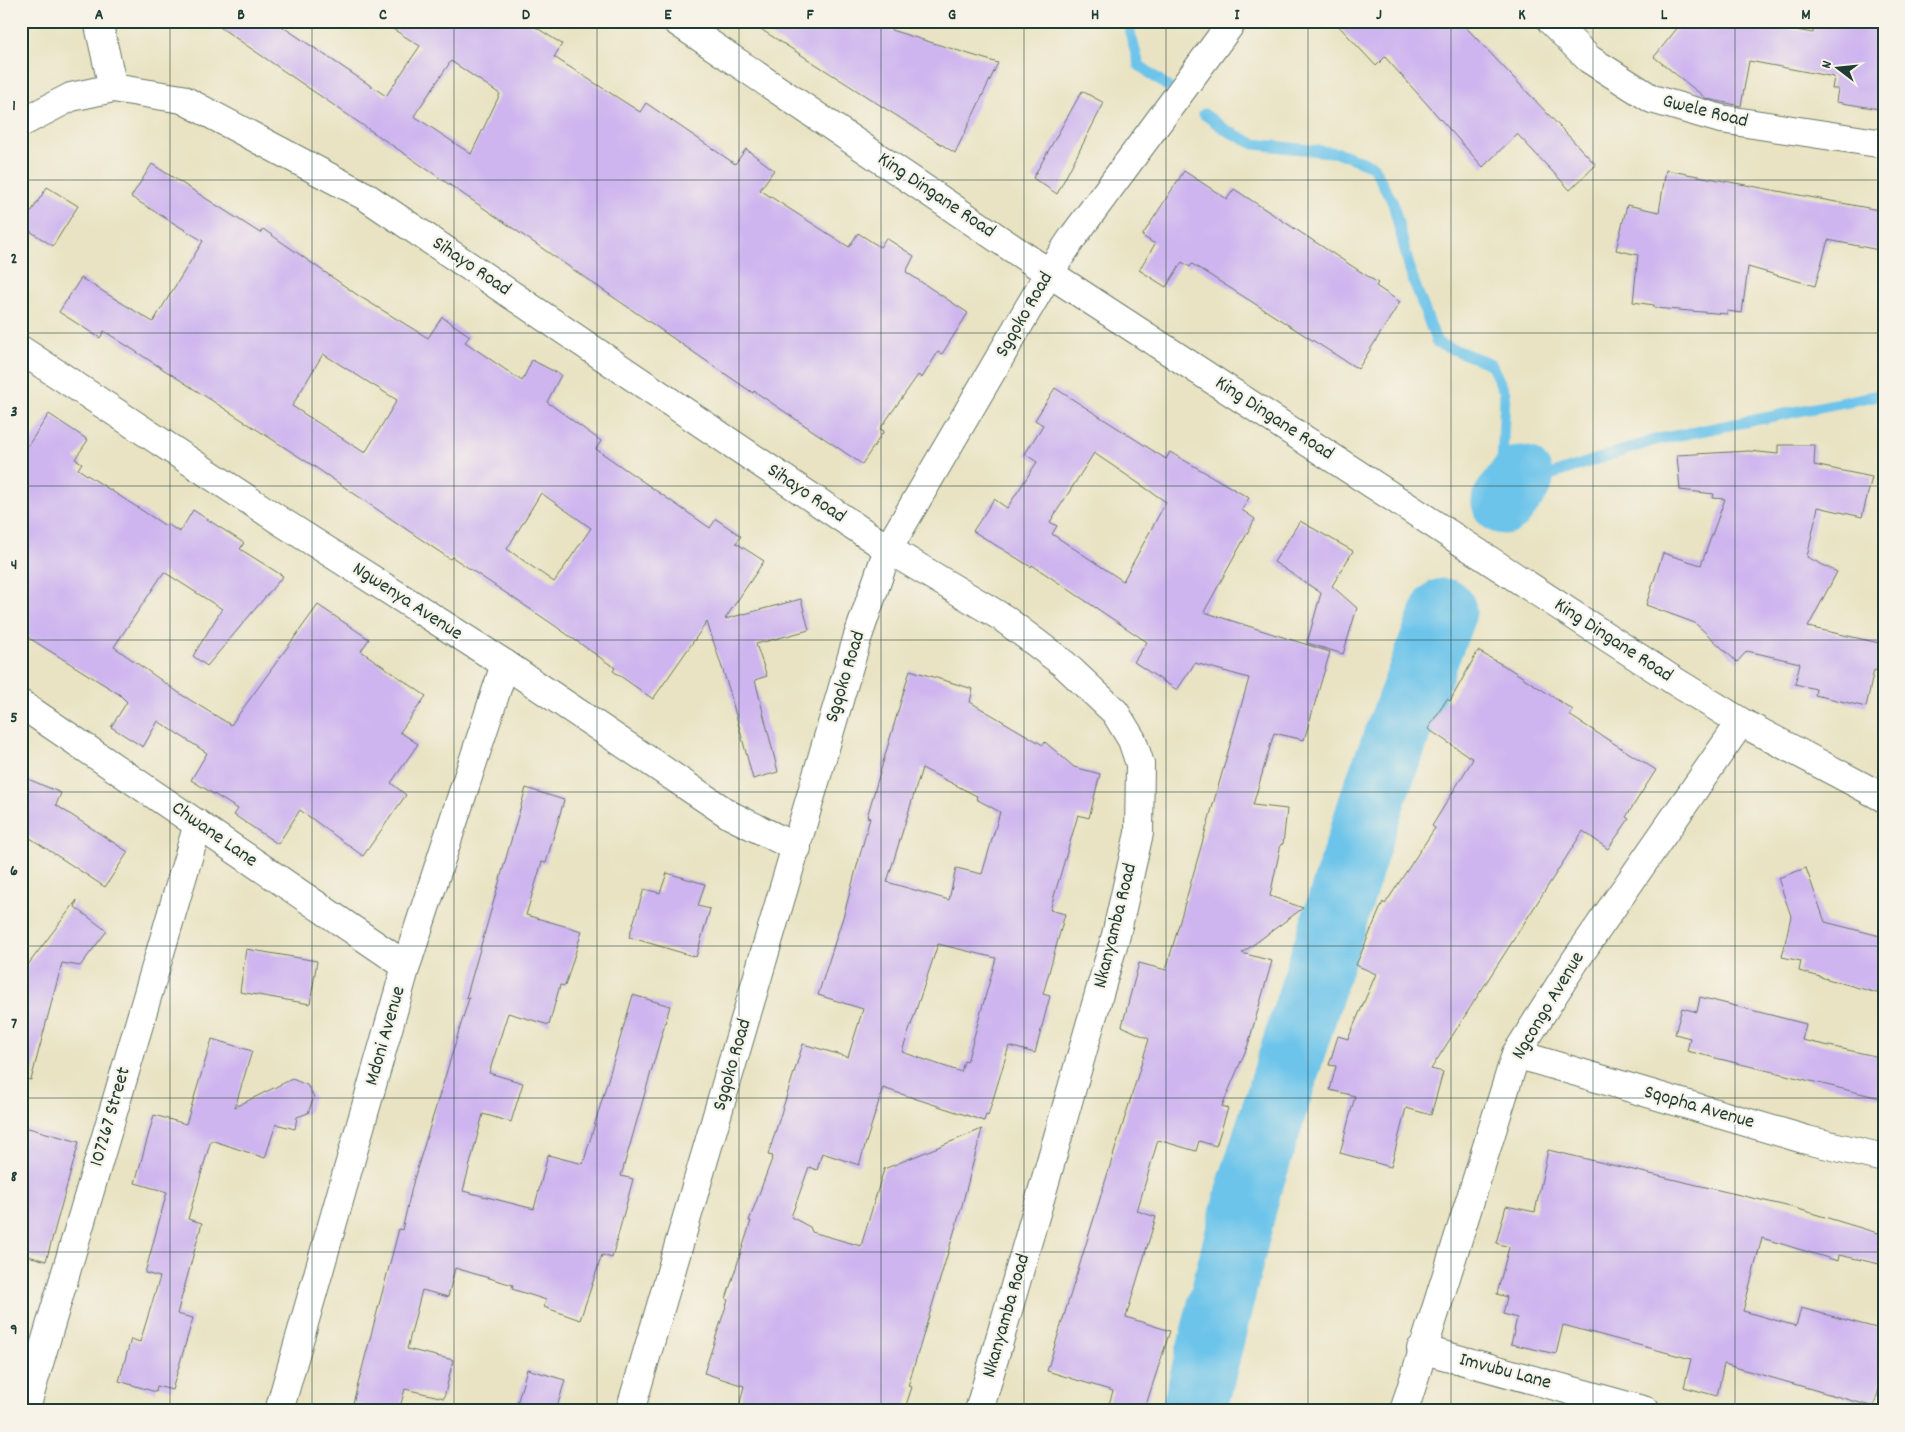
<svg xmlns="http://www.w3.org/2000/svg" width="1905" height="1432" viewBox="0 0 1905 1432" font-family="Dekko,sans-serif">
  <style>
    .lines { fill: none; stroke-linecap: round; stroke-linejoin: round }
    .stream { stroke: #6dc4ea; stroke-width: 11 }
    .river { stroke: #6dc4ea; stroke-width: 65 }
    .building { fill: #ceb5ef; fill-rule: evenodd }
    .street-casing { stroke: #676; stroke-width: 30 }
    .secondary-casing { stroke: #676; stroke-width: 30 }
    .street { stroke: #fff; stroke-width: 28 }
    .secondary { stroke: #fff; stroke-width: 28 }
    .grid { fill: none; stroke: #1f3d34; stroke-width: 1; stroke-opacity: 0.55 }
    .labels { text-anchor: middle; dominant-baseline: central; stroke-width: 4.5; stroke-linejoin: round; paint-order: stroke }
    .street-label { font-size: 20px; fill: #1f3d34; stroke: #f7f3e8 }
    .neatline { fill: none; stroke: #1f3d34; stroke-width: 2 }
    .grid-label { font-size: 16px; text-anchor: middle; font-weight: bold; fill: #1f3d34 }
  </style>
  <rect width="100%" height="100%" fill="#f7f3e8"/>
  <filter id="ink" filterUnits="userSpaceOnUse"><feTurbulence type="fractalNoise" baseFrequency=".02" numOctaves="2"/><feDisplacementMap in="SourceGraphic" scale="10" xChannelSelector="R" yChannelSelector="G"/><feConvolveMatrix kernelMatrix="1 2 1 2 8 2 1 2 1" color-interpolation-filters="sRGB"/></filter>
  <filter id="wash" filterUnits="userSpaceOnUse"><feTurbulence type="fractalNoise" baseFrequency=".0096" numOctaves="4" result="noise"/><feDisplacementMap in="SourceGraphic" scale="20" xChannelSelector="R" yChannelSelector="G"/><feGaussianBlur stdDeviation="1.12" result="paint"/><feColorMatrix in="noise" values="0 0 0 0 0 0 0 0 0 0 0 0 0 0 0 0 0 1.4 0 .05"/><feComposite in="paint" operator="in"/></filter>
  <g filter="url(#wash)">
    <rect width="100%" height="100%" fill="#e9e3c3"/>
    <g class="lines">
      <g class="stream">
        <path d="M 1130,21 L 1130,32 L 1139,65 L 1167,86"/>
        <path d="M 1204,114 L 1226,130 L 1254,144 L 1339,153 L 1373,166 L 1393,203 L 1411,274 L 1437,343 L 1491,364 L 1505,393 L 1502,464 L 1521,478 L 1547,476 L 1655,440 L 1884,394"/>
      </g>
      <g class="river">
        <path d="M 1504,502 L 1521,478"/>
        <path d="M 1194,1411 L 1248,1192 L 1374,795 L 1444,611"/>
      </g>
    </g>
    <g id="blocks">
      <g class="building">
        <path d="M 211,21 L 274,21 L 386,96 L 420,46 L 380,21 L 526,21 L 562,44 L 554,57 L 640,112 L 646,103 L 735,164 L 746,149 L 774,170 L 760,190 L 849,247 L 858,233 L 880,247 L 886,238 L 914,256 L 906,272 L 968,313 L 942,354 L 938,352 L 922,378 L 918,375 L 880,429 L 884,431 L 862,464 L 754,391 L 753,393 ZM 451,61 L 500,94 L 471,154 L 414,116 Z"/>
        <path d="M 748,21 L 893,21 L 891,30 L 998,63 L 955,153 Z"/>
        <path d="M 1334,21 L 1460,21 L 1596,165 L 1570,190 L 1517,134 L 1483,167 L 1385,57 L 1376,66 Z"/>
        <path d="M 1683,21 L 1747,21 L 1813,33 L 1814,21 L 1884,21 L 1884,81 L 1879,109 L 1836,102 L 1838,89 L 1832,89 L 1834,77 L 1749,61 L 1741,106 L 1707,99 L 1654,57 Z"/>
        <path d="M 1082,91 L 1104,103 L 1057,194 L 1033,178 Z"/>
        <path d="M 152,164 L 260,233 L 263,229 L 359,296 L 428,338 L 442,317 L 470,336 L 465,342 L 522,381 L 532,360 L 561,375 L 547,402 L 601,441 L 596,449 L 710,528 L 716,519 L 741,536 L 736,543 L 764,561 L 725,619 L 801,599 L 809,630 L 756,644 L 767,676 L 755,680 L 778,772 L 753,779 L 729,689 L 707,622 L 653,699 L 613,671 L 615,668 L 548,621 L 452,557 L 450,559 L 315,467 L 104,331 L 100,338 L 59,312 L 81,278 L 153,322 L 203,241 L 131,197 ZM 323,354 L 397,400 L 365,453 L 292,406 ZM 541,493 L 591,528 L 554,582 L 507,549 Z"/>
        <path d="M 1666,170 L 1884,211 L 1884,251 L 1828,240 L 1815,286 L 1748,267 L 1742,313 L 1727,311 L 1727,314 L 1654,308 L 1654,305 L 1633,302 L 1638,255 L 1616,250 L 1627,205 L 1659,212 Z"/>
        <path d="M 1184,171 L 1227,199 L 1234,189 L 1378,283 L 1376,286 L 1400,302 L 1358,369 L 1192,264 L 1190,267 L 1182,262 L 1166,287 L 1139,270 L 1155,244 L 1142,236 Z"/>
        <path d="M 47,187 L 78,206 L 53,246 L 22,226 Z"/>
        <path d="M 1055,388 L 1166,459 L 1170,452 L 1249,498 L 1242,510 L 1255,519 L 1204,612 L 1330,652 L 1304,740 L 1274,733 L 1253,805 L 1287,809 L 1283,844 L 1281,844 L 1270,896 L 1303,908 L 1242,953 L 1272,961 L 1248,1045 L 1222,1106 L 1228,1108 L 1216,1146 L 1199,1141 L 1196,1151 L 1158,1140 L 1137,1211 L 1156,1217 L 1126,1317 L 1170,1331 L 1144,1411 L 1132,1411 L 1109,1404 L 1113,1391 L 1047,1371 L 1149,1039 L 1122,1026 L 1139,963 L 1166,970 L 1249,678 L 1195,663 L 1177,690 L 1134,662 L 1147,642 L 1032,565 L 1031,567 L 973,531 L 994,499 L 1007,508 L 1037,462 L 1025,454 L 1043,425 L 1035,420 ZM 1094,453 L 1166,502 L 1123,581 L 1052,534 L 1057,526 L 1050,522 Z"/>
        <path d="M 49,414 L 88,440 L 75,459 L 82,463 L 78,469 L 166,526 L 167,524 L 180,532 L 193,510 L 244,543 L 240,549 L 283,576 L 207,666 L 193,656 L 222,609 L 164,572 L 114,647 L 182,695 L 231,725 L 318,605 L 369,639 L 361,651 L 426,696 L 400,732 L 418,744 L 391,783 L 406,795 L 363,856 L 300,810 L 278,844 L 234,815 L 238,809 L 191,780 L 207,753 L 158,721 L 143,747 L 111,727 L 127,702 L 119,694 L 21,633 L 21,456 Z"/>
        <path d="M 1778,445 L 1815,445 L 1814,465 L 1872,477 L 1862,517 L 1818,507 L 1807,557 L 1837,572 L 1808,627 L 1884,644 L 1884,672 L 1874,670 L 1866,707 L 1815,695 L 1816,689 L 1795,684 L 1800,663 L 1747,651 L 1737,662 L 1695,623 L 1646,605 L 1663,553 L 1701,565 L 1725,499 L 1713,498 L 1714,494 L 1680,490 L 1677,455 L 1749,451 L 1778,454 Z"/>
        <path d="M 1300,521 L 1353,551 L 1332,586 L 1357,608 L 1343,654 L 1307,643 L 1321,593 L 1274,562 Z"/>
        <path d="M 1478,651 L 1510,669 L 1573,710 L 1569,715 L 1656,770 L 1626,817 L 1629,819 L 1608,849 L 1583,831 L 1431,1069 L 1443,1072 L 1431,1115 L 1406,1108 L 1391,1167 L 1340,1153 L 1355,1096 L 1330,1090 L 1336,1066 L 1329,1065 L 1338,1036 L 1348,1039 L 1376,974 L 1356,965 L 1383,902 L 1385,904 L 1435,828 L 1432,826 L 1473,759 L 1428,729 L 1447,699 L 1450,701 Z"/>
        <path d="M 910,670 L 973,689 L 970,702 L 1043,745 L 1045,742 L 1074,767 L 1100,774 L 1089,818 L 1078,815 L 1050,910 L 1065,914 L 1043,994 L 1050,996 L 1035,1053 L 1009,1046 L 988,1116 L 986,1115 L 984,1121 L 883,1088 L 859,1165 L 822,1153 L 817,1170 L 809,1167 L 791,1217 L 810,1227 L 812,1232 L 861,1246 L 884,1169 L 982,1129 L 961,1209 L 908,1386 L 912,1387 L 904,1411 L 755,1411 L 739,1407 L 744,1386 L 704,1373 L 728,1300 L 726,1299 L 751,1221 L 749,1221 L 773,1156 L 768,1155 L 803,1044 L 848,1057 L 863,1009 L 818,995 L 844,914 L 870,818 L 867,817 ZM 922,768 L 977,796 L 976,799 L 1000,812 L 982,874 L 956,868 L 949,900 L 887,882 ZM 938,944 L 996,958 L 967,1062 L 964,1061 L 961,1072 L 902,1052 Z"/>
        <path d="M 21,776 L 61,793 L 56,805 L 128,852 L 105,887 L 21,832 Z"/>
        <path d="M 526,788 L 564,800 L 546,863 L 542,862 L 526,915 L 582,931 L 565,986 L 560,985 L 549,1025 L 508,1013 L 489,1073 L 523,1083 L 511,1122 L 483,1114 L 463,1191 L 534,1209 L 548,1155 L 583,1164 L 633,995 L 670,1006 L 621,1176 L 633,1179 L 612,1258 L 602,1255 L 580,1320 L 544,1307 L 546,1300 L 512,1289 L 513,1285 L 455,1268 L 448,1297 L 422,1290 L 407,1349 L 453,1360 L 444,1398 L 405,1389 L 399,1411 L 381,1411 L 353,1403 L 399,1229 L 402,1230 L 414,1179 L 469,998 L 466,998 Z"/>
        <path d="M 1806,868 L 1825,922 L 1884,937 L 1884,995 L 1799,971 L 1801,961 L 1782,957 L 1791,916 L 1778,878 Z"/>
        <path d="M 667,873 L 705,884 L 698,906 L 710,909 L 696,957 L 629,937 L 644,889 L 660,893 Z"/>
        <path d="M 77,900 L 75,907 L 107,931 L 80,966 L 62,963 L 31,1080 L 21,1078 L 21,974 Z"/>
        <path d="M 246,949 L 317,961 L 310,1004 L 240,992 Z"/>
        <path d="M 1700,997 L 1806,1024 L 1802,1040 L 1884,1058 L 1884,1099 L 1687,1051 L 1690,1038 L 1675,1034 L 1682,1008 L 1697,1012 Z"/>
        <path d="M 212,1039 L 252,1051 L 235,1107 L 292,1079 L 307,1085 L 314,1097 L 308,1113 L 297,1117 L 295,1129 L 276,1124 L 265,1158 L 211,1140 L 188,1219 L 202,1223 L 177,1314 L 193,1318 L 172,1390 L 157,1386 L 156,1392 L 119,1381 L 131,1339 L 140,1342 L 160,1277 L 145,1273 L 167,1192 L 135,1183 L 154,1115 L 186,1124 Z"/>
        <path d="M 21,1126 L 79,1142 L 46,1261 L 21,1254 Z"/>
        <path d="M 1548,1150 L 1795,1208 L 1884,1235 L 1884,1265 L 1839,1255 L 1838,1261 L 1762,1238 L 1743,1311 L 1796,1326 L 1801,1308 L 1884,1330 L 1884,1370 L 1874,1407 L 1724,1364 L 1717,1396 L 1684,1387 L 1691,1359 L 1563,1325 L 1556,1354 L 1511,1344 L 1517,1318 L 1503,1314 L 1507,1297 L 1497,1294 L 1509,1247 L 1496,1243 L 1506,1206 L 1535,1212 Z"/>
        <path d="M 527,1369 L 565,1380 L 556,1411 L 515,1411 Z"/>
      </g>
    </g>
  </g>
  <g filter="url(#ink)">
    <use href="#blocks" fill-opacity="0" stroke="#676" stroke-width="1"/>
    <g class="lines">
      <g class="street-casing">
        <g id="street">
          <path d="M 98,21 L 113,88"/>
          <path d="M 1551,21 L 1589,59 L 1652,99 L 1721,119 L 1884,144"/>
          <path d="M 21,123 L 71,97 L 113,88 L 182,99 L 365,196 L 888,549 L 1003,618 L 1064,664 L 1115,712 L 1132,740 L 1140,764 L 1139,833 L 1116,935 L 979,1411"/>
          <path d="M 21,350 L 282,522 L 505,664 L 730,815 L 797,848"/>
          <path d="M 21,704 L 406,966"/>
          <path d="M 1516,1054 L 1807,1140 L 1884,1158"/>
          <path d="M 1421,1349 L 1646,1411"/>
          <path d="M 25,1411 L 198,824"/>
          <path d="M 279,1411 L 406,966 L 505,664"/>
          <path d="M 630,1411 L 857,639 L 888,549 L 1049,273 L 1073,237 L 1233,21"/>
          <path d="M 1404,1411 L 1516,1054 L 1575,961 L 1741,722"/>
        </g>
      </g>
      <g class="secondary-casing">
        <path id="secondary" d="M 676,21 L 1049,273 L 1676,682 L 1741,722 L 1884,798"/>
      </g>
      <use href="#street" class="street"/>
      <use href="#secondary" class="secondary"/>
    </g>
  </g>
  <path class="grid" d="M 170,21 L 170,1411M 312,21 L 312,1411M 454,21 L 454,1411M 597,21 L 597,1411M 739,21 L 739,1411M 881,21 L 881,1411M 1024,21 L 1024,1411M 1166,21 L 1166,1411M 1308,21 L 1308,1411M 1451,21 L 1451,1411M 1593,21 L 1593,1411M 1735,21 L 1735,1411M 21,180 L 1884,180M 21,333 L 1884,333M 21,486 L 1884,486M 21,640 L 1884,640M 21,792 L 1884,792M 21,946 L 1884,946M 21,1098 L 1884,1098M 21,1252 L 1884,1252"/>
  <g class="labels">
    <g class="street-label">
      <text transform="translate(1705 112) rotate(14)">Gwele Road</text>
      <text transform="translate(936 196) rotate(34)">King Dingane Road</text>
      <text transform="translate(471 267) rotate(34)">Sihayo Road</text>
      <text transform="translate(1025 315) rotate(-60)">Sgqoko Road</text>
      <text transform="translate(1274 419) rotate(33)">King Dingane Road</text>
      <text transform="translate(806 494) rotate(34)">Sihayo Road</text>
      <text transform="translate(407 602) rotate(33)">Ngwenya Avenue</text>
      <text transform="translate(1613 641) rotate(33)">King Dingane Road</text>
      <text transform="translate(846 677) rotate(-73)">Sgqoko Road</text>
      <text transform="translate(214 835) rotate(35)">Chwane Lane</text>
      <text transform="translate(1116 926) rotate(-76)">Nkanyamba Road</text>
      <text transform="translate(1549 1006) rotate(-59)">Ngcongo Avenue</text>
      <text transform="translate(386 1036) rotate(-74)">Mdoni Avenue</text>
      <text transform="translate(733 1065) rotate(-74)">Sgqoko Road</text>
      <text transform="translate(1699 1108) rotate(16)">Sqopha Avenue</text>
      <text transform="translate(111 1117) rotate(-74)">107267 Street</text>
      <text transform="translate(1007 1316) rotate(-74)">Nkanyamba Road</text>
      <text transform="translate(1505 1372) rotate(15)">Imvubu Lane</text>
    </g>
  </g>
  <rect width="1905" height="1432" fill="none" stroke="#f7f3e8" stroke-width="55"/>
  <g transform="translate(1838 68) rotate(286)" stroke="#f7f3e8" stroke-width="4" paint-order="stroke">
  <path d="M0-4L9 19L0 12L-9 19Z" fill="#1f3d34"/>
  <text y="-8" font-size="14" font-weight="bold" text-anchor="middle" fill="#1f3d34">N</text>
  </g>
  <rect x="28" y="28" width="1850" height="1376" class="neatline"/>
  <g class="grid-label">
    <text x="99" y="19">A</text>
    <text x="241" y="19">B</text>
    <text x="383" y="19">C</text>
    <text x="526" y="19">D</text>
    <text x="668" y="19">E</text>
    <text x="810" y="19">F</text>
    <text x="952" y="19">G</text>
    <text x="1095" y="19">H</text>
    <text x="1237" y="19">I</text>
    <text x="1379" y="19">J</text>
    <text x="1522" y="19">K</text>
    <text x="1664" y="19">L</text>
    <text x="1806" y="19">M</text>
    <text x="14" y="110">1</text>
    <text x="14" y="263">2</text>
    <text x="14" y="416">3</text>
    <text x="14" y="569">4</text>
    <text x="14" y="722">5</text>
    <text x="14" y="875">6</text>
    <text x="14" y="1028">7</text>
    <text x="14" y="1181">8</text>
    <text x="14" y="1334">9</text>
  </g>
</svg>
